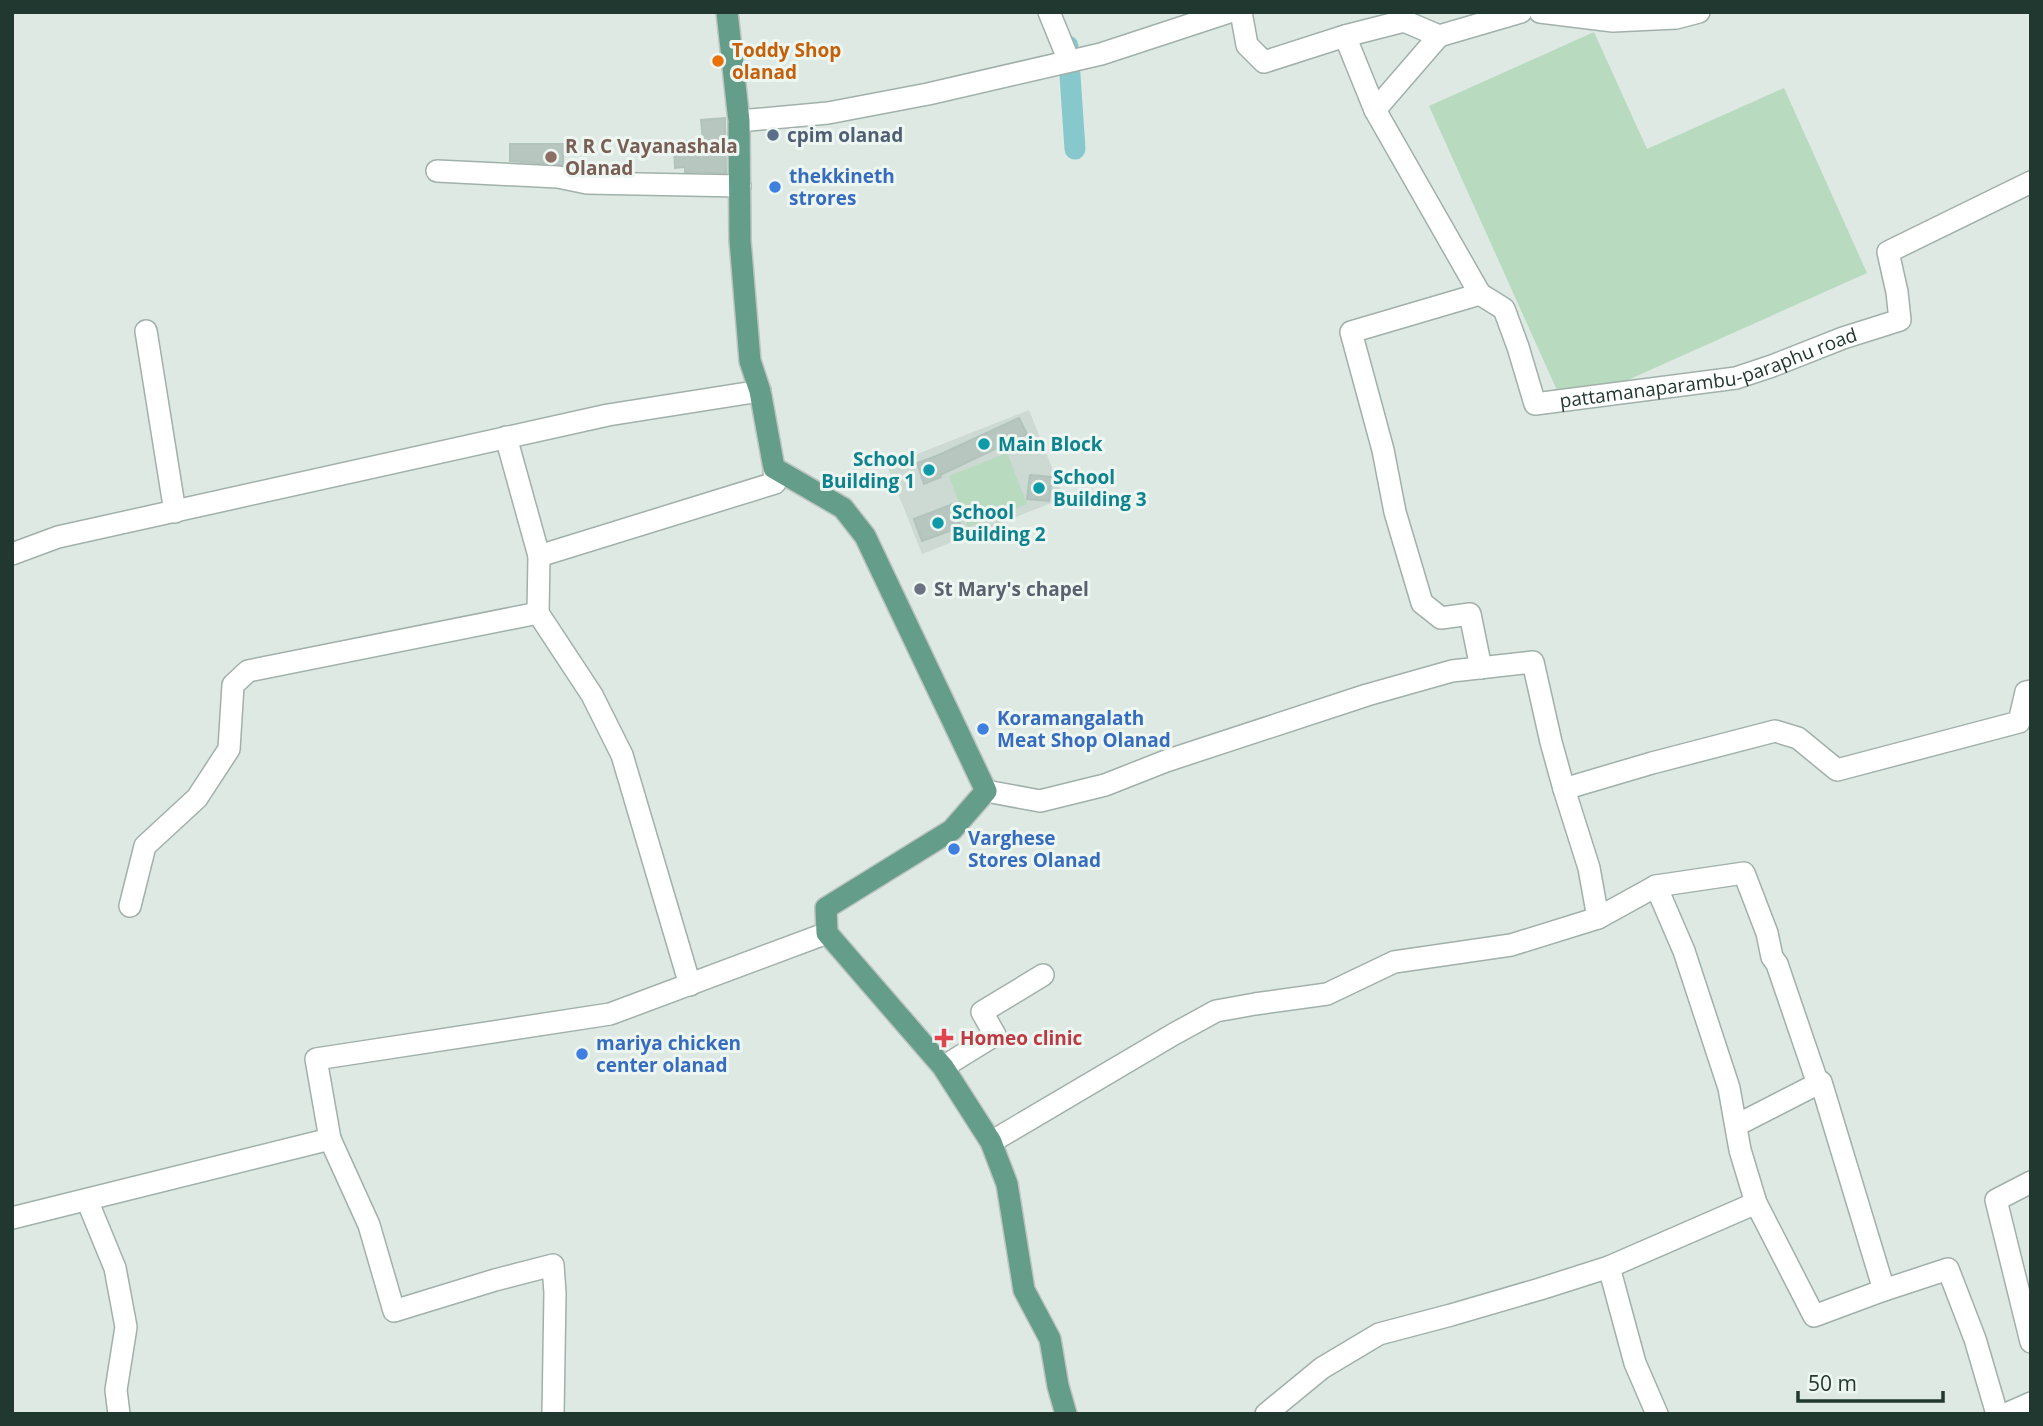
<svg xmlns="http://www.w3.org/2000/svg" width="2043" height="1426" viewBox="0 0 2043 1426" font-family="'Open Sans',sans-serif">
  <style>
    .built { fill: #cdd9d3 }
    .green { fill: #b8dabe }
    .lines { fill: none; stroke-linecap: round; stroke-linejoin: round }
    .canal { stroke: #87c8cd; stroke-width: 21 }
    .building { fill: #b7c7bf; stroke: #b1c3ba; stroke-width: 2 }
    .minor-casing { stroke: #a1b0aa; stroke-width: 24 }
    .major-casing { stroke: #bcc3c1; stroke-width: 24 }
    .minor { stroke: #fff; stroke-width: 21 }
    .major { stroke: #649e8b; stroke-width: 21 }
    .food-dot { fill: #e8710a; stroke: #eef6f2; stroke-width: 2.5 }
    .service-dot { fill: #5c6f8a; stroke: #eef6f2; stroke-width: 2.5 }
    .education-dot { fill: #8d6e63; stroke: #eef6f2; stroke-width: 2.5 }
    .shop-dot { fill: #3f7fe0; stroke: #eef6f2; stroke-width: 2.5 }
    .culture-dot { fill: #0f9aa8; stroke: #eef6f2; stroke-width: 2.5 }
    .worship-dot { fill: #6b7280; stroke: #eef6f2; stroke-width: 2.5 }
    .health-dot { fill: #e0444e; stroke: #eef6f2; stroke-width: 2.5 }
    .labels { text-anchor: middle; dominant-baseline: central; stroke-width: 6; stroke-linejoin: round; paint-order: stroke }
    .food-label { font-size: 19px; font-weight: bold; fill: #c56008; stroke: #eef6f2; text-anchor: start }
    .service-label { font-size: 19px; font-weight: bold; fill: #4e5e75; stroke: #eef6f2; text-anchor: start }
    .education-label { font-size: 19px; font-weight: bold; fill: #785e54; stroke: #eef6f2; text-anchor: start }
    .shop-label { font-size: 19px; font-weight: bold; fill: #366cbe; stroke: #eef6f2; text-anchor: start }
    .street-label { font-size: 19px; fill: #203830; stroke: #eef6f2 }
    .culture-label { font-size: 19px; font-weight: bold; fill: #0d838f; stroke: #eef6f2; text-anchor: start }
    .worship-label { font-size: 19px; font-weight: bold; fill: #5b616d; stroke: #eef6f2; text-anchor: start }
    .health-label { font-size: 19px; font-weight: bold; fill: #be3a42; stroke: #eef6f2; text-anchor: start }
  </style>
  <rect width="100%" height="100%" fill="#dee9e4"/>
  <path class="built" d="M 1029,410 L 1064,498 L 922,554 L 887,466 Z"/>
  <g class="green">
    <path d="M 1594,32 L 1647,149 L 1784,88 L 1867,273 L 1565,408 L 1429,106 Z"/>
    <path d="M 1007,453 L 1027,504 L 968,527 L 949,476 Z"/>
  </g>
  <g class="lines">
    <path class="canal" d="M 1068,46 L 1075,149"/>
  </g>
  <g class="building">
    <path d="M 725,118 L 726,173 L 685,172 L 685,167 L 675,168 L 674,142 L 703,140 L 701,120 Z"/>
    <path d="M 510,144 L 563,144 L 563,165 L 510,161 Z"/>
    <path d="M 1019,418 L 1027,434 L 940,475 L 941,477 L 924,484 L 917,463 L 939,455 Z"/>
    <path d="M 1030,475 L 1052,477 L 1049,501 L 1027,499 Z"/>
    <path d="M 953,504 L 961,527 L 922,541 L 914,519 Z"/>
  </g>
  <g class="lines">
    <g class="minor-casing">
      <g id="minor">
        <path d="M 1049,12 L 1069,61"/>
        <path d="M 1241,12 L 1247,45 L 1264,62 L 1345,36 L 1404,21 L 1439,36 L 1521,12"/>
        <path d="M 1540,12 L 1613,21 L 1676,18 L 1699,12"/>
        <path d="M 1345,36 L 1375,110"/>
        <path d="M 1439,36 L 1375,110 L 1480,294 L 1351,332 L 1383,450 L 1395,512 L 1422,603 L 1441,618 L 1470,614 L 1481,668"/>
        <path d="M 739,121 L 828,113 L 928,94 L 1101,54 L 1229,12"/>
        <path d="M 437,171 L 558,177 L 587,183 L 740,186"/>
        <path id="s1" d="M 1480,294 L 1504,309 L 1518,347 L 1535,404 L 1736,378 L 1772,366 L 1843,338 L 1900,320 L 1897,292 L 1888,252 L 2031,182"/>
        <path d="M 146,331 L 175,512"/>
        <path d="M 506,437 L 539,556 L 538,613 L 592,695 L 622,755 L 690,985"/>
        <path d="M 12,554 L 58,537 L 608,415 L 760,391"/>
        <path d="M 539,556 L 775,483 L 774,468"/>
        <path d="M 1564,789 L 1589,868 L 1598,918 L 1656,886 L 1684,951 L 1729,1088 L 1740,1150 L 1756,1203 L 1814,1316 L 1884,1290 L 1948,1269 L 1975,1339 L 1997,1414"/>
        <path d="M 986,791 L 1040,801 L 1105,785 L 1166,761 L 1367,695 L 1452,671 L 1533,662 L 1551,742 L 1564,789 L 1652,763 L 1775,731 L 1798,738 L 1837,770 L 2019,722 L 2026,692 L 2031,691"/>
        <path d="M 1656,886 L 1744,873 L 1767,933 L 1772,957 L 1777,964 L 1818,1084"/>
        <path d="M 130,906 L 145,846 L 197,798 L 229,749 L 233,685 L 248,671 L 538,613"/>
        <path d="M 943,1067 L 995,1035 L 982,1012 L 1043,975"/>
        <path d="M 1737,1125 L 1821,1082 L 1884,1290"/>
        <path d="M 330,1139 L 369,1225 L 394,1311 L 495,1280 L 553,1265 L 555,1293 L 553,1414"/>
        <path d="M 991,1142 L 1174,1034 L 1216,1011 L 1255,1004 L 1327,994 L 1394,962 L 1511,945 L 1598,918"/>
        <path d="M 2031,1182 L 1996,1200 L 2031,1342"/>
        <path d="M 87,1200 L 115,1268 L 126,1327 L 116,1390 L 119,1414"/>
        <path d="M 12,1218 L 330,1139 L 316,1059 L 610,1014 L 827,933"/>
        <path d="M 1609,1267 L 1756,1203"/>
        <path d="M 1266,1414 L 1322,1368 L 1379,1334 L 1451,1315 L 1540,1289 L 1609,1267 L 1635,1363 L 1657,1414"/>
        <path d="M 2006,1414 L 2031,1403"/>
      </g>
    </g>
    <g class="major-casing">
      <path id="major" d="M 727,12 L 739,121 L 740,240 L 750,361 L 760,391 L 774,468 L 843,508 L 865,536 L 986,791 L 952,830 L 826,908 L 827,933 L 943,1067 L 991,1142 L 1007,1184 L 1024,1290 L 1050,1339 L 1058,1386 L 1066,1414"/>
    </g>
    <use href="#minor" class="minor"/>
    <use href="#major" class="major"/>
  </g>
  <circle class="food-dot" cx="718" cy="61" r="7"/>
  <circle class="service-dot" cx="773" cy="135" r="7"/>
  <circle class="education-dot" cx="551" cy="157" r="7"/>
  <g class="shop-dot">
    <circle cx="775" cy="187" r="7"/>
    <circle cx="983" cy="729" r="7"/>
    <circle cx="954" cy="849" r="7"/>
    <circle cx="582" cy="1054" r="7"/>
  </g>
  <g class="culture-dot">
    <circle cx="984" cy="444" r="7"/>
    <circle cx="929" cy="470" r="7"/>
    <circle cx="1039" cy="488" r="7"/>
    <circle cx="938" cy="523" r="7"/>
  </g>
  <circle class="worship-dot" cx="920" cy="589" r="7"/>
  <path class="health-dot" d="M940.5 1027.5h7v7h7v7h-7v7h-7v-7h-7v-7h7z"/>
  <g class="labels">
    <g class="food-label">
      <text x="732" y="50">Toddy Shop<tspan x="732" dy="22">olanad</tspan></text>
    </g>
    <g class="service-label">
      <text x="787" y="135">cpim olanad</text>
    </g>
    <g class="education-label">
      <text x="565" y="146">R R C Vayanashala<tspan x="565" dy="22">Olanad</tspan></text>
    </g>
    <g class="shop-label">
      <text x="789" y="176">thekkineth<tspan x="789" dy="22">strores</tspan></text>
      <text x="997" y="718">Koramangalath<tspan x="997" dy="22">Meat Shop Olanad</tspan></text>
      <text x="968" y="838">Varghese<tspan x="968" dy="22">Stores Olanad</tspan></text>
      <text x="596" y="1043">mariya chicken<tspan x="596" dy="22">center olanad</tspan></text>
    </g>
    <g class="street-label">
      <text stroke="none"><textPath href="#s1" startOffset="306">pattamanaparambu-paraphu road</textPath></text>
    </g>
    <g class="culture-label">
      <text x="998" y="444">Main Block</text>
      <text x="915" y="459" text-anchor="end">School<tspan x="915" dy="22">Building 1</tspan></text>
      <text x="1053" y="477">School<tspan x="1053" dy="22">Building 3</tspan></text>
      <text x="952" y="512">School<tspan x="952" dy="22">Building 2</tspan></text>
    </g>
    <g class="worship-label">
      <text x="934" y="589">St Mary's chapel</text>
    </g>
    <g class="health-label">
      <text x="960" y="1038">Homeo clinic</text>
    </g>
  </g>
  <rect width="2043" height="1426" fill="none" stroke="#203830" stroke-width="28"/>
  <path d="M1798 1391v10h145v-10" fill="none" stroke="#203830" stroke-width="3.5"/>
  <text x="1808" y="1391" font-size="21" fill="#203830" stroke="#eef6f2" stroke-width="5" paint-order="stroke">50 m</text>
</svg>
